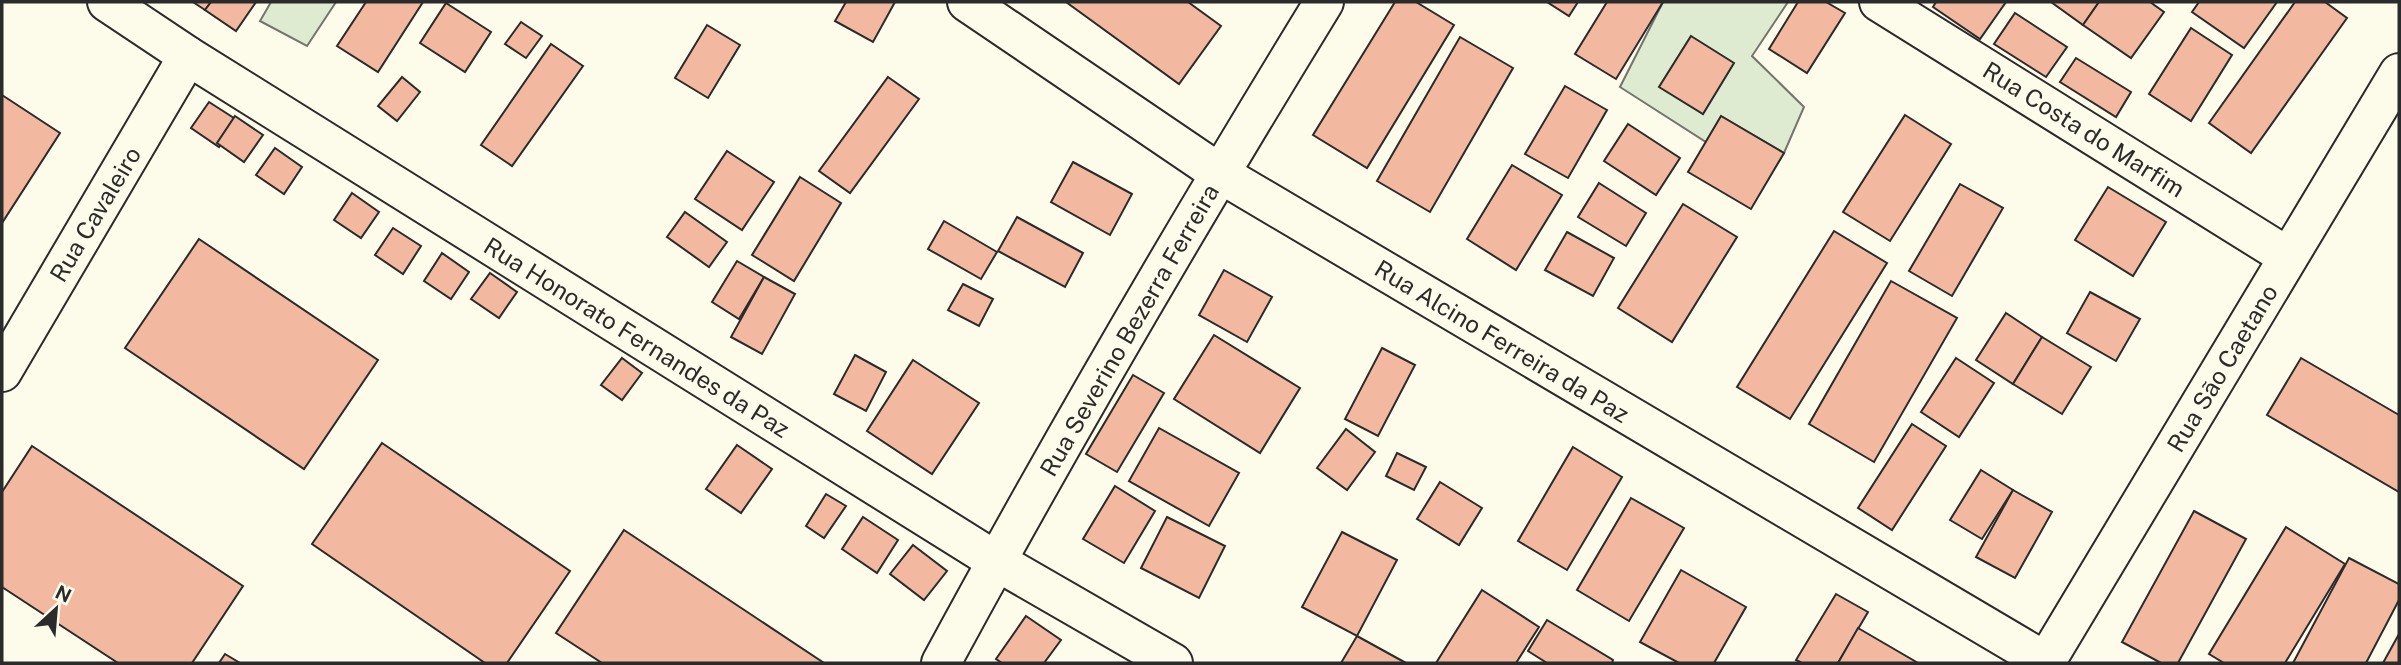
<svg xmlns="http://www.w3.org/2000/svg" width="2401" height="665" viewBox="0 0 2401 665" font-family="'Public Sans',sans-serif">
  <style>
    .green { fill: #deebd1; stroke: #74746e; stroke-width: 2 }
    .building { fill: #f2b8a0; stroke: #2b2b2b; stroke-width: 2 }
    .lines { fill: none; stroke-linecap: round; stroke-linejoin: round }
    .minor-casing { stroke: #2b2b2b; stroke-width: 42 }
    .secondary-casing { stroke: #2b2b2b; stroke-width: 42 }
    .minor { stroke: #fdfbea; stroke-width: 38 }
    .secondary { stroke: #fdfbea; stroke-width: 38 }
    .labels { text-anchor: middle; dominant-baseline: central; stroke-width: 5; stroke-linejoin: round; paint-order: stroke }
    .street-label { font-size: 24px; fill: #2b2b2b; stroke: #fdfbea }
  </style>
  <rect width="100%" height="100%" fill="#fdfbea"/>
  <g class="green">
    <path d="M 271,2 L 336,2 L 307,46 L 260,21 Z"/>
    <path d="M 1663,2 L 1788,2 L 1752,56 L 1804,107 L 1784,153 L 1721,116 L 1706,142 L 1620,87 Z"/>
  </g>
  <g class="building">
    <path d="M 193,2 L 211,2 L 205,10 Z"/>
    <path d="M 211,2 L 256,2 L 236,31 L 205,10 Z"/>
    <path d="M 366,2 L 423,2 L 378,72 L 337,46 Z"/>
    <path d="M 846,2 L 895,2 L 873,42 L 835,21 Z"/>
    <path d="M 1066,2 L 1188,2 L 1221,26 L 1179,84 Z"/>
    <path d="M 1395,2 L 1416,2 L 1454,25 L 1367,168 L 1313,135 Z"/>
    <path d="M 1547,2 L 1578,2 L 1569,16 Z"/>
    <path d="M 1607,2 L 1663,2 L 1616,79 L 1575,54 Z"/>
    <path d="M 1798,2 L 1826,2 L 1845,13 L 1807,73 L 1769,49 Z"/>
    <path d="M 1936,2 L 2006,2 L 1980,39 L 1933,7 Z"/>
    <path d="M 2051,2 L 2099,2 L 2083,25 Z"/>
    <path d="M 2099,2 L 2150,2 L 2164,12 L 2131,58 L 2083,25 Z"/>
    <path d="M 2199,2 L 2277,2 L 2244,48 L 2192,12 Z"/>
    <path d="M 2295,2 L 2325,2 L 2347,18 L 2251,153 L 2209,123 Z"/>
    <path d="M 446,3 L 491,32 L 465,72 L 420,43 Z"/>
    <path d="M 2015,13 L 2067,47 L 2046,77 L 1994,44 Z"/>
    <path d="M 521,22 L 542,36 L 526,58 L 505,44 Z"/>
    <path d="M 707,25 L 740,45 L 708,98 L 675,78 Z"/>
    <path d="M 2191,28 L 2232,55 L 2191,121 L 2149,94 Z"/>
    <path d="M 1691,36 L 1734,63 L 1703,114 L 1659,87 Z"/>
    <path d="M 1460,37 L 1513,68 L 1430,212 L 1377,181 Z"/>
    <path d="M 551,44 L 583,66 L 512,166 L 481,145 Z"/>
    <path d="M 2076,58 L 2131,92 L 2116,117 L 2060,82 Z"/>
    <path d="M 402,77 L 420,92 L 397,121 L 378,106 Z"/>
    <path d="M 888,77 L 919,99 L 850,193 L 819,171 Z"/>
    <path d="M 1565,86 L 1607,110 L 1568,178 L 1525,154 Z"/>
    <path d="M 2,95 L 60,133 L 2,223 Z"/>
    <path d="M 209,102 L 237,120 L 219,147 L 191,128 Z"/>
    <path d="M 1905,115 L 1951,144 L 1890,241 L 1843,212 Z"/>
    <path d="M 235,116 L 263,135 L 244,162 L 217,143 Z"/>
    <path d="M 1721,116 L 1784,153 L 1751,209 L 1688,172 Z"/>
    <path d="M 1628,124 L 1680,158 L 1656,195 L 1604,161 Z"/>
    <path d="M 275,148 L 302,167 L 284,194 L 256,175 Z"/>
    <path d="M 727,151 L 774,182 L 742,230 L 695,199 Z"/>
    <path d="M 1073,162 L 1132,194 L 1110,235 L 1051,202 Z"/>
    <path d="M 1512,165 L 1562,195 L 1516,270 L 1467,239 Z"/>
    <path d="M 800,177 L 841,203 L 794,281 L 752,255 Z"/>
    <path d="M 1599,183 L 1646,213 L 1626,246 L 1578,217 Z"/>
    <path d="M 1960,184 L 2003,208 L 1952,296 L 1909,271 Z"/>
    <path d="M 2108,187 L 2166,222 L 2133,276 L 2075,240 Z"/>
    <path d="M 352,193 L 379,212 L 361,238 L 334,220 Z"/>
    <path d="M 1683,204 L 1737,237 L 1672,342 L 1618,308 Z"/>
    <path d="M 685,212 L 727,242 L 709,267 L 667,237 Z"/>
    <path d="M 1017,217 L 1083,253 L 1065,287 L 998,251 Z"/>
    <path d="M 944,221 L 997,252 L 981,279 L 928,249 Z"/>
    <path d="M 393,228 L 421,246 L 403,274 L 375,255 Z"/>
    <path d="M 1834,231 L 1887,263 L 1790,419 L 1737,387 Z"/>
    <path d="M 1567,232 L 1614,258 L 1593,296 L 1545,270 Z"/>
    <path d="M 199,239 L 378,360 L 304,469 L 125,348 Z"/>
    <path d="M 442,253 L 469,272 L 451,299 L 424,281 Z"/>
    <path d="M 737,261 L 764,277 L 739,319 L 712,302 Z"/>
    <path d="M 1224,270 L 1272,297 L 1247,342 L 1199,315 Z"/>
    <path d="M 490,273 L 517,292 L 499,318 L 471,299 Z"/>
    <path d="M 764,277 L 795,294 L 762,354 L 731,337 Z"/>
    <path d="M 1891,281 L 1957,318 L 1874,462 L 1809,424 Z"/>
    <path d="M 963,284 L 993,299 L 979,326 L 948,310 Z"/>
    <path d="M 2090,292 L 2140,319 L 2116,361 L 2067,333 Z"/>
    <path d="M 2006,313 L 2042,337 L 2013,384 L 1976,360 Z"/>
    <path d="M 1214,335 L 1300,388 L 1260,453 L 1174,399 Z"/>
    <path d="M 2042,337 L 2091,367 L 2062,414 L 2013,384 Z"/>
    <path d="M 1382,348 L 1415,365 L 1378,436 L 1345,419 Z"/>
    <path d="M 855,355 L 886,372 L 866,411 L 834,394 Z"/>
    <path d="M 622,358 L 642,373 L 622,400 L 601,385 Z"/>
    <path d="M 1956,358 L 1994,383 L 1959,437 L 1921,412 Z"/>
    <path d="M 2301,358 L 2399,415 L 2399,492 L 2267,415 Z"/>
    <path d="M 913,360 L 979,403 L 932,474 L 867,431 Z"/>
    <path d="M 1133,375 L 1164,393 L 1117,472 L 1086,454 Z"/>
    <path d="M 1912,424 L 1946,446 L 1892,530 L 1858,508 Z"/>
    <path d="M 1159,428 L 1239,473 L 1209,526 L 1129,481 Z"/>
    <path d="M 1346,429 L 1375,452 L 1347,490 L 1317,468 Z"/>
    <path d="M 382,443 L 570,571 L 507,663 L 485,663 L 312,544 Z"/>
    <path d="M 737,445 L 772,469 L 741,513 L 706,489 Z"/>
    <path d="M 32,446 L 243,586 L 192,663 L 118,663 L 2,587 L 2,492 Z"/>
    <path d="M 1573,447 L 1622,477 L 1567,570 L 1518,541 Z"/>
    <path d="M 1397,453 L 1426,467 L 1414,490 L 1386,476 Z"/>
    <path d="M 1981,470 L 2013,490 L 1982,539 L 1950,520 Z"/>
    <path d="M 1440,482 L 1482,508 L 1459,545 L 1417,519 Z"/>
    <path d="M 1115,486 L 1155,511 L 1124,563 L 1083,539 Z"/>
    <path d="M 2013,490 L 2052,512 L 2015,578 L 1976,557 Z"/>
    <path d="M 826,494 L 846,506 L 824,538 L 806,526 Z"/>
    <path d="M 1631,498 L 1684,528 L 1629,621 L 1577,590 Z"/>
    <path d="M 2194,511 L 2246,539 L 2178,663 L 2161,663 L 2122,642 Z"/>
    <path d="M 863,517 L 898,540 L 877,573 L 842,549 Z"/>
    <path d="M 1167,517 L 1225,546 L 1199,598 L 1141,568 Z"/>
    <path d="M 2286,527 L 2345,564 L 2285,663 L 2224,663 L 2209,654 Z"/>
    <path d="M 624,530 L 824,663 L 602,663 L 556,633 Z"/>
    <path d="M 1342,532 L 1397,560 L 1357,636 L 1302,607 Z"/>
    <path d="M 913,545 L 947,571 L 924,600 L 890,574 Z"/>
    <path d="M 2349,558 L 2399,584 L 2399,600 L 2366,663 L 2293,663 Z"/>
    <path d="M 1681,570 L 1746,607 L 1714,663 L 1679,663 L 1640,642 Z"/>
    <path d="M 1482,590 L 1539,627 L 1516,663 L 1436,663 Z"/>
    <path d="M 1836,594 L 1868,612 L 1838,663 L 1802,663 L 1796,660 Z"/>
    <path d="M 1026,616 L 1061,640 L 1044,663 L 1002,663 L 996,659 Z"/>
    <path d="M 1547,620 L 1613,660 L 1612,663 L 1547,663 L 1528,651 Z"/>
    <path d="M 1858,628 L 1918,663 L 1838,663 Z"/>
    <path d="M 2399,634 L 2399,663 L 2383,663 Z"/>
    <path d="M 1357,636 L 1406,663 L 1341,663 Z"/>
    <path d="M 225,654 L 240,663 L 219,663 Z"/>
  </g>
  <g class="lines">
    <g class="minor-casing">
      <g id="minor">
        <path d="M 967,2 L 1219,173 L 2048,663"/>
        <path d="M 1879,2 L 2288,257"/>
        <path d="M 2,372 L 188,56"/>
        <path d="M 941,663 C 1062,439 1191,219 1324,2"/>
        <path d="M 2045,663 L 2399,73"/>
      </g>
    </g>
    <g class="secondary-casing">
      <path id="secondary" d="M 107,2 L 188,56 L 996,561 L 1173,663"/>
    </g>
    <use href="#minor" class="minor"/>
    <use href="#secondary" class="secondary"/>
  </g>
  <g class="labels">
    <g class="street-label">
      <text transform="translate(2084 129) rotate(32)">Rua Costa do Marfim</text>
      <text transform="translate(95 214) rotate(-59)">Rua Cavaleiro</text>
      <text transform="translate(1129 330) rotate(-60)">Rua Severino Bezerra Ferreira</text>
      <text transform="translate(637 337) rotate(32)">Rua Honorato Fernandes da Paz</text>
      <text transform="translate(1502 341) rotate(31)">Rua Alcino Ferreira da Paz</text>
      <text transform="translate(2222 368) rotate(-59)">Rua São Caetano</text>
    </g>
  </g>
  <rect width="2401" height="665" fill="none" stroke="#2b2b2b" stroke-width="7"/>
  <g transform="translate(56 609) rotate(26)" stroke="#fdfbea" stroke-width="5" paint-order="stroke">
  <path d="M0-5L12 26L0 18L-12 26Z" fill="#2b2b2b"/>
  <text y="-10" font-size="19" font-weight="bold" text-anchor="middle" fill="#2b2b2b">N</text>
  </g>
</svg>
